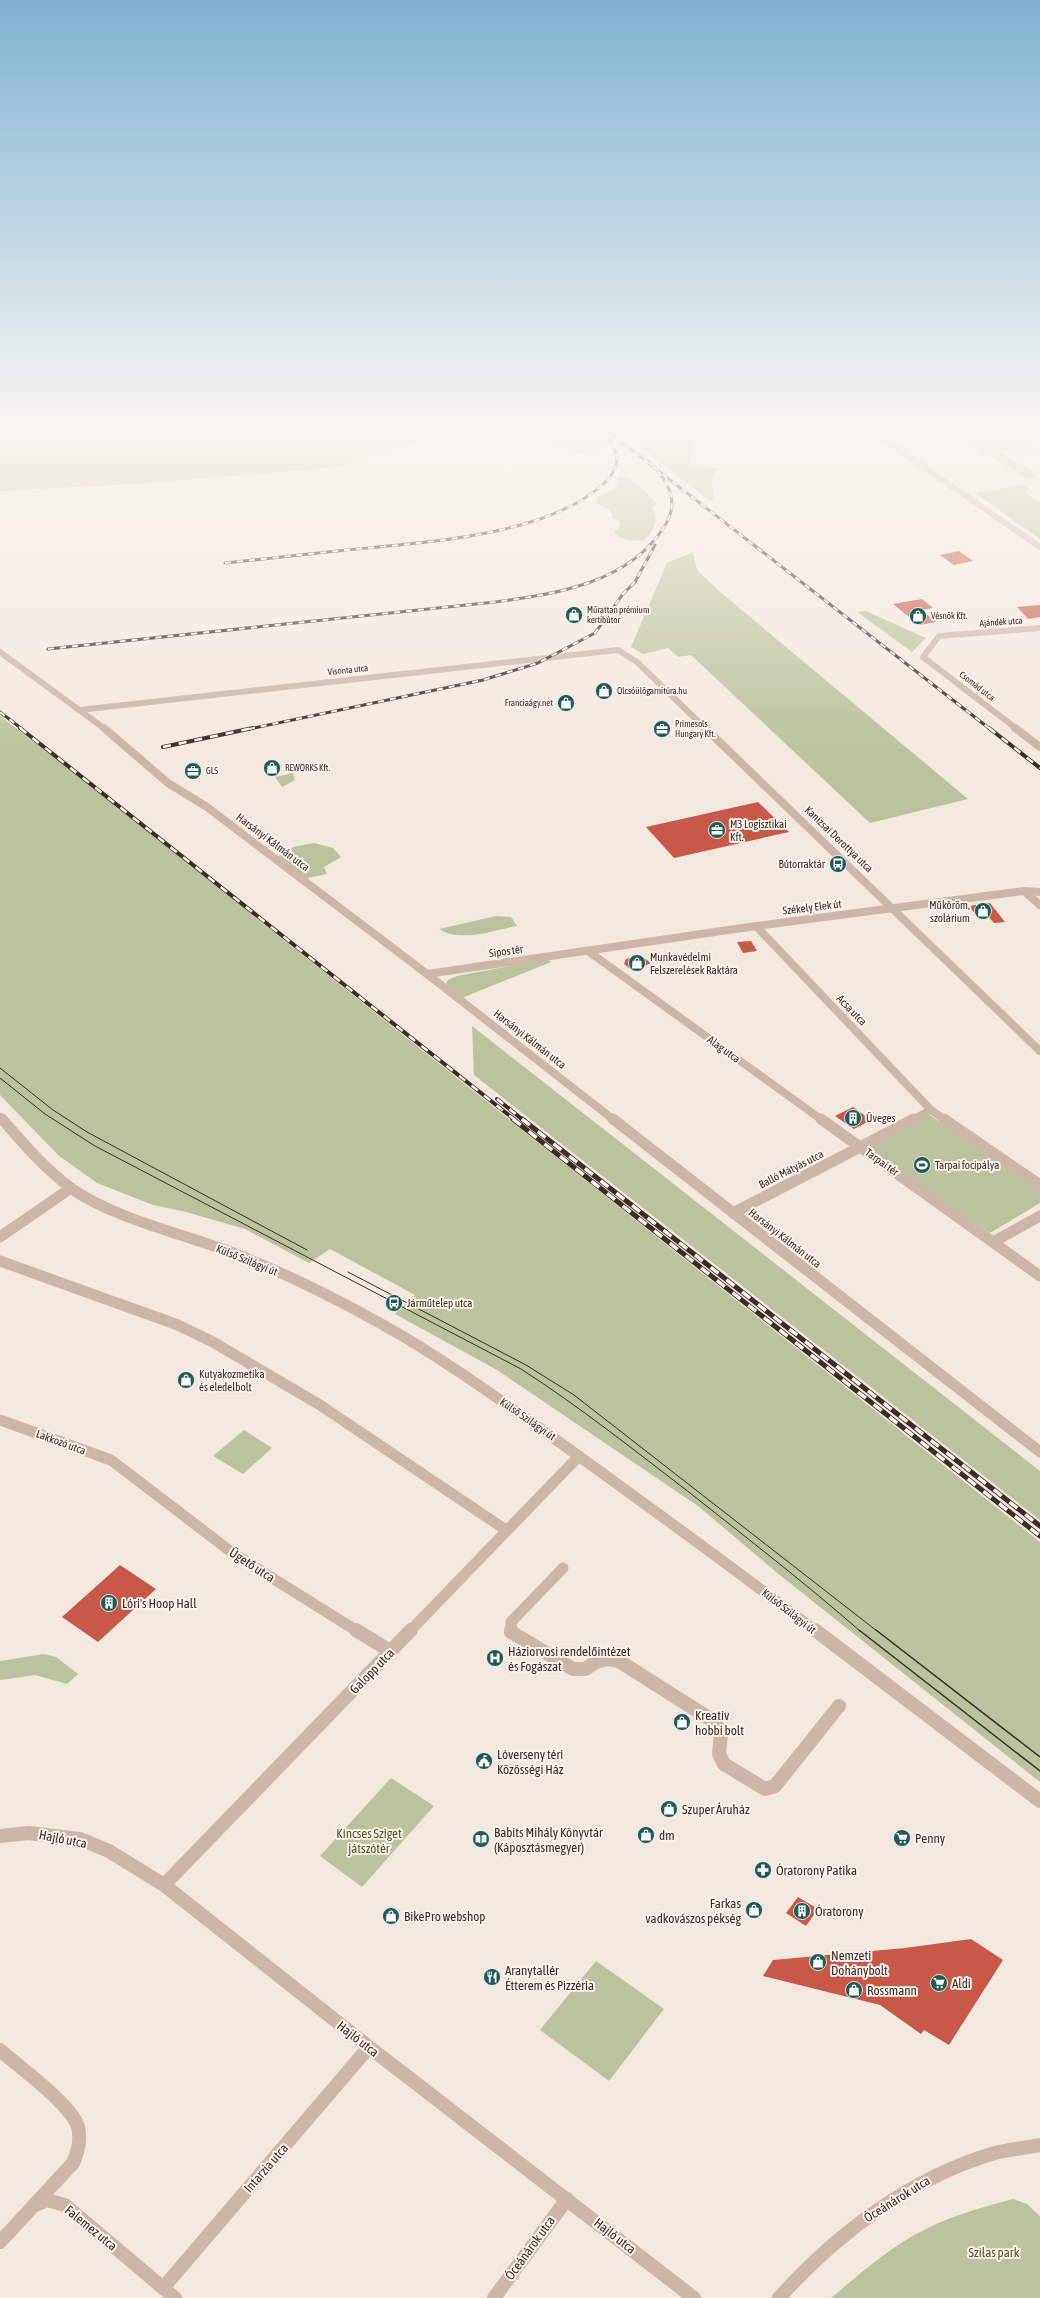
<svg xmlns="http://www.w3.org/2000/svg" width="1040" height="2298" viewBox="0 0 1040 2298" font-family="'Asap Condensed',sans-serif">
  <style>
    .green { fill: #bbc39e }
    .building { fill: #c85949 }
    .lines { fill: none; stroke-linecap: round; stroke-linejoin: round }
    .minor-far3 { stroke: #ccb6aa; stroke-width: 6 }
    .minor-far2 { stroke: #ccb6aa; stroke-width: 8 }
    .minor-far1 { stroke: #ccb6aa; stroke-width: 11 }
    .minor { stroke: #ccb6aa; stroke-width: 14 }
    .tram-far1 { stroke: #3a2d2a; stroke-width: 1 }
    .tram { stroke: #3a2d2a; stroke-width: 1.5 }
    .rail-far2-casing { stroke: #3a2d2a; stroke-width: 3 }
    .rail-far1-casing { stroke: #3a2d2a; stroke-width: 4 }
    .rail-casing { stroke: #3a2d2a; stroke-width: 5 }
    .rail-far2 { stroke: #fbf2ec; stroke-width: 2; stroke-dasharray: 6; stroke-linecap: butt }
    .rail-far1 { stroke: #fbf2ec; stroke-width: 2.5; stroke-dasharray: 8; stroke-linecap: butt }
    .rail { stroke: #fbf2ec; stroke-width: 3.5; stroke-dasharray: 10; stroke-linecap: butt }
    .labels { text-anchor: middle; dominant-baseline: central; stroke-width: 4; stroke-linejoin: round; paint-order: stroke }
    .far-poi-label { font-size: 9px; fill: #3a2d2a; stroke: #fbf2ec; text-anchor: start }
    .far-street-label { font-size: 9px; fill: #3a2d2a; stroke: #fbf2ec }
    .poi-label { font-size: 11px; fill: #3a2d2a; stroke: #fbf2ec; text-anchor: start }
    .street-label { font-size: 11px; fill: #3a2d2a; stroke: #fbf2ec }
    .near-street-label { font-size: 13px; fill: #3a2d2a; stroke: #fbf2ec }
    .near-poi-label { font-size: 13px; fill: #3a2d2a; stroke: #fbf2ec; text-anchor: start }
    .near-park-label { font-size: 13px; fill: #4e592d; stroke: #fbf2ec }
  </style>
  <rect width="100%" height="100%" fill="#f3e8df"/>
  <g class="green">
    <path d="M 0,430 L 436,430 L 357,456 L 323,463 L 257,471 L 0,486 Z"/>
    <path d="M 555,430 C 576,430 599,425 609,447 C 582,462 576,449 549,447 L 546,444 L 557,440 L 558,437 L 548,434 Z"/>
    <path d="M 619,430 L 698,430 L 688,466 L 718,468 L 712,478 L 713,500 L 710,501 Z"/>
    <path d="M 960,441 C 975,441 1030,437 1039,450 L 1029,453 L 1000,449 C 1009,462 1028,464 1037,477 L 1026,478 L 991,456 L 986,456 Z"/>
    <path d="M 619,476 L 632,480 L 658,504 L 652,507 C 659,522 655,530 643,541 L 628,540 L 617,536 L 614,532 L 620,526 L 619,521 L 612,518 L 611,511 L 597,503 L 596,499 L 615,488 Z"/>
    <path d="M 1023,485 L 1031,490 L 1024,492 L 1040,503 L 1040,539 L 975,493 Z"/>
    <path d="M 693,552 L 697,570 L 719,591 L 968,799 L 870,823 L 691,655 L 678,657 L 668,648 L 643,654 L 631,647 L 667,563 Z"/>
    <path d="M 866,611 L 926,638 L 912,652 L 857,612 Z"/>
    <path d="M 0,716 L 64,765 L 1040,1542 L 1040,1782 L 776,1572 L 698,1506 L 497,1370 L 395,1314 L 415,1295 L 330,1249 L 309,1263 L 245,1229 L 186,1212 L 153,1205 L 97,1183 L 58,1155 L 0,1095 Z"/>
    <path d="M 293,773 L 295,780 L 282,787 L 275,777 Z"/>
    <path d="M 314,843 L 333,848 L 341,857 L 324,867 L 327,874 L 307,878 L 277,857 L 293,847 Z"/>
    <path d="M 496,916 L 511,917 L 517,926 C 494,930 460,943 439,929 Z"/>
    <path d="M 547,959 L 551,962 L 462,998 L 445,985 L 448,980 L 457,976 Z"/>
    <path d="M 472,1026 L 1040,1471 L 1040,1520 L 474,1075 Z"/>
    <path d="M 928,1114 L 1040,1188 L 1040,1203 L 990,1233 L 866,1148 Z"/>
    <path d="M 244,1430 L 272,1448 L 243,1474 L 213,1456 Z"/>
    <path d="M 44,1654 L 56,1657 L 78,1674 L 67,1684 L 35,1675 L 0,1680 L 0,1661 Z"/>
    <path d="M 391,1778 L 434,1806 L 362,1887 L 320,1856 Z"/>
    <path d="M 596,1961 L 664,2009 L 609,2081 L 540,2030 Z"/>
    <path d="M 1013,2199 L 1027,2204 L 1040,2216 L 1040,2298 L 831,2298 C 861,2273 891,2246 926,2229 C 953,2215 984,2207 1013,2199 Z"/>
  </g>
  <g class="building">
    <path d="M 959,551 L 973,561 L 954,565 L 940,555 Z"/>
    <path d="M 922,599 L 933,608 L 921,610 L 936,622 L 919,625 L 893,604 Z"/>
    <path d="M 1040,605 L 1040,617 L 1028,619 L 1017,607 Z"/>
    <path d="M 758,802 L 789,832 L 674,858 L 646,827 Z"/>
    <path d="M 990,903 L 1005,922 L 994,923 L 986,914 L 976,915 L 969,906 Z"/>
    <path d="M 751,941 L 757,951 L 743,953 L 737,942 Z"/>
    <path d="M 640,955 L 651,963 L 633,971 L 624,964 L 626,959 Z"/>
    <path d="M 853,1107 L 871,1120 L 854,1129 L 835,1116 Z"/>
    <path d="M 120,1565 L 156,1589 L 98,1642 L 62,1617 Z"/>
    <path d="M 798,1897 L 818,1909 L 806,1926 L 786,1913 Z"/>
    <path d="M 971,1939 L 1003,1960 L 949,2045 L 924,2030 L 921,2034 L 880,2005 L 763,1976 L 773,1960 L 905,1948 Z"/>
  </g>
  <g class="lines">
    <g class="minor-far3">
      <path d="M 870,430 L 1040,547"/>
      <path d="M 877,434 L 1040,432"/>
      <path d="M 0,488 L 133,481 L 327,465 L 359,458 L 441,430"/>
      <path d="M 0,652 L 105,729"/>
      <path d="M 79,710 L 618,650 L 637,662 L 706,729"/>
      <path d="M 1017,729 L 923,657 L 939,636 L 1040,628"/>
    </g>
    <g class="minor-far2">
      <path d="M 104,728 L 168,783 L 207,807 L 427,974 L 614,1120"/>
      <path d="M 705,728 L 1040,1051"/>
      <path d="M 1015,728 L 1040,747"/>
      <path d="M 1024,891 L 1040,905"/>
      <path d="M 756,926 L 931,1110"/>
      <path d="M 588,951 L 822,1120"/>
      <path d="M 427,974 L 756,926 L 1024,891 L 1040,892"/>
      <path d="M 0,1117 L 3,1120"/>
      <path d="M 912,1120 L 931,1110 L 945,1120"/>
    </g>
    <g class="minor-far1">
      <path d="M 2,1119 C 23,1143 44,1168 71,1188 C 112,1218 184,1234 233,1253 C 283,1272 331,1296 378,1322 C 445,1359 507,1405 569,1449 C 652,1509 735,1569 816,1631"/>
      <path d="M 613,1119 L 1040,1452"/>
      <path d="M 914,1119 L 860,1147 L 1040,1276"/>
      <path d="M 944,1119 L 1040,1185"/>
      <path d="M 733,1213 L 860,1147 L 821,1119"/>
      <path d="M 0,1237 L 71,1188"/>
      <path d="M 993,1242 L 1040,1216"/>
      <path d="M 0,1261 L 178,1325 L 213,1342 L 320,1405 L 506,1530"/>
      <path d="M 0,1420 L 111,1460 L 234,1554 L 357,1631"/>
      <path d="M 410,1631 L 579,1456"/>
      <path d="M 511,1631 L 511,1622 L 563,1568"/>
    </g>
    <g class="minor">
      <path d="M 356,1630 L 390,1651"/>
      <path d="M 511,1630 L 511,1632 L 573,1669 L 585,1669 L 596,1662 L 608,1659 L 619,1661 L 715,1722 L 721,1733 L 719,1754 L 724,1764 L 765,1789 L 775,1786 L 839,1706"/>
      <path d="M 815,1630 L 1040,1801"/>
      <path d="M 0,1836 L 29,1833 L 80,1839 L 109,1851 L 164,1885 L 369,2047 L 694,2298"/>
      <path d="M 164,1885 L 411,1630"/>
      <path d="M 0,2050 C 19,2067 72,2105 78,2127 C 81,2139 78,2152 73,2163 L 0,2242"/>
      <path d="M 36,2205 L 47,2200 L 65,2205 L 175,2298"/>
      <path d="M 163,2288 L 369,2047"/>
      <path d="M 494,2298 L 567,2199"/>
      <path d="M 779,2298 C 836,2234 912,2177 995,2153 C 1010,2149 1025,2148 1040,2145"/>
    </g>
    <g class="tram-far1">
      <path d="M 0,1068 L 53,1110 L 87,1132 L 307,1250"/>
      <path d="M 0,1078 L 45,1114 L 95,1146 L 521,1369 C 580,1407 634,1450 690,1493 C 747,1538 805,1583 860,1631"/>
      <path d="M 348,1272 L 526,1365 L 574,1395 L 877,1631"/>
    </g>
    <g class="tram">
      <path d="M 859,1630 L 1040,1771"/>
      <path d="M 876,1630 L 1040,1757"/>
    </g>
    <g class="rail-far2-casing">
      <g id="rail-far2">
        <path d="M 606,430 L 990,729"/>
        <path d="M 225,563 C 262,559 299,555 337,551 C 412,543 543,538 601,486 C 624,466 620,451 601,430"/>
        <path d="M 48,649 L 495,602 C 556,594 629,583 664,527 C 681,501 668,480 648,461"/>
        <path d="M 0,712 L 22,729"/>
        <path d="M 249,729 L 483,680 L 538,663 L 595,633 L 623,594 L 635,582 L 655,545"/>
      </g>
    </g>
    <g class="rail-far1-casing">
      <g id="rail-far1">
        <path d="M 20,728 L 515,1120"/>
        <path d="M 989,728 L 1040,768"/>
        <path d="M 163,747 L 253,728"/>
        <path d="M 497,1099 L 523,1120"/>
      </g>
    </g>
    <g class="rail-casing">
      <g id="rail">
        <path d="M 513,1119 L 1040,1536"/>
        <path d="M 522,1119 L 1040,1526"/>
      </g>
    </g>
    <use href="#rail-far2" class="rail-far2"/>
    <use href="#rail-far1" class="rail-far1"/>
    <use href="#rail" class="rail"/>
  </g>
  <linearGradient id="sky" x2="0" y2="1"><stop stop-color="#7db3d0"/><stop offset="0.57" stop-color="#faf5f1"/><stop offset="1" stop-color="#faf5f1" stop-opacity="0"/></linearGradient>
  <rect width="1040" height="751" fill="url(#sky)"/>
  <defs>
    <g id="shop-disc" transform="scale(0.9)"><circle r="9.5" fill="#1e5c59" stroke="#fbf2ec"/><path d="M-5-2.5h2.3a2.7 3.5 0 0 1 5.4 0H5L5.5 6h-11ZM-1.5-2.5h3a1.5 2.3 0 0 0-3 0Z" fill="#fff"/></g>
    <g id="office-disc" transform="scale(0.9)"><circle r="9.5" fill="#1e5c59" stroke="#fbf2ec"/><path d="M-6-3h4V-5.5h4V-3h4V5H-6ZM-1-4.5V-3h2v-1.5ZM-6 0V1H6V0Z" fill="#fff"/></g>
    <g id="bus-disc" transform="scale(0.9)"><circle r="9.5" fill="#1e5c59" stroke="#fbf2ec"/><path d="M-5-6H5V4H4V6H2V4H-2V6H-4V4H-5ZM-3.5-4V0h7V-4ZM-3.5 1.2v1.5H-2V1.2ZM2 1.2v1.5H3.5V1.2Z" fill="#fff"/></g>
    <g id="building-disc" transform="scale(0.9)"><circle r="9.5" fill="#1e5c59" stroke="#fbf2ec"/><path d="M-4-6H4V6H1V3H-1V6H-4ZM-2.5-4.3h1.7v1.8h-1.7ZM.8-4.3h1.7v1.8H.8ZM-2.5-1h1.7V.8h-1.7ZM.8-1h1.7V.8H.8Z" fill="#fff"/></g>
    <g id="stadium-disc" transform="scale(0.9)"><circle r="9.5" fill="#1e5c59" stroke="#fbf2ec"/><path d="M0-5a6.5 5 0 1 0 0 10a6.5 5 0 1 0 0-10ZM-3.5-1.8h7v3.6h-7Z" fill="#fff"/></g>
    <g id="hospital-disc" transform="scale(0.9)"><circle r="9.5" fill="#1e5c59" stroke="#fbf2ec"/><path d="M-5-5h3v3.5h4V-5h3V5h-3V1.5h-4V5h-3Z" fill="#fff"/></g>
    <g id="civic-disc" transform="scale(0.9)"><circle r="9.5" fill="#1e5c59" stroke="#fbf2ec"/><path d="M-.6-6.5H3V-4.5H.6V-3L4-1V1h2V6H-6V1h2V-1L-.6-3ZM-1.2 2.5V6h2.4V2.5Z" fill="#fff"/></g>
    <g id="supermarket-disc" transform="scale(0.9)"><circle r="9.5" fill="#1e5c59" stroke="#fbf2ec"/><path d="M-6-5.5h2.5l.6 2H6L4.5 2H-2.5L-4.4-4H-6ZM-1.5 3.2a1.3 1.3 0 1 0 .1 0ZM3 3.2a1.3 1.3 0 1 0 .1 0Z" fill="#fff"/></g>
    <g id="library-disc" transform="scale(0.9)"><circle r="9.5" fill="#1e5c59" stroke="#fbf2ec"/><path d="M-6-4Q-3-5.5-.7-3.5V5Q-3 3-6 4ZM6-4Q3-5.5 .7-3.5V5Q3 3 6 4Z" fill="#fff"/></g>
    <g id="pharmacy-disc" transform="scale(0.9)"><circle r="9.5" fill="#1e5c59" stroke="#fbf2ec"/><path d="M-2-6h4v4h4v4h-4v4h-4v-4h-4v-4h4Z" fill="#fff"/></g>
    <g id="restaurant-disc" transform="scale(0.9)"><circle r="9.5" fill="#1e5c59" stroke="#fbf2ec"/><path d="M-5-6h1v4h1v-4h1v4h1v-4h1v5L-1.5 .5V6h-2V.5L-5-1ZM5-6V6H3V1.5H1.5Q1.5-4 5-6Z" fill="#fff"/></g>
  </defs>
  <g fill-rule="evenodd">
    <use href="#shop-disc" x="574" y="615"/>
    <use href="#shop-disc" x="918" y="616"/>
    <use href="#shop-disc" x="604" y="691"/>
    <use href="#shop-disc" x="566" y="703"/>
    <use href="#office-disc" x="662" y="729"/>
    <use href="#shop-disc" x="272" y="768"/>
    <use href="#office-disc" x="193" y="771"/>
    <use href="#office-disc" x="717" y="830"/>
    <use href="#bus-disc" x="838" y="864"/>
    <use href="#shop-disc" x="983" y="911"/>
    <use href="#shop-disc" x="637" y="963"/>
    <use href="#building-disc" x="853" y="1118"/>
    <use href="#stadium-disc" x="922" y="1165"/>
    <use href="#bus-disc" x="394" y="1303"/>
    <use href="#shop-disc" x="186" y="1380"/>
    <use href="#building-disc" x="109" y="1603"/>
    <use href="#hospital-disc" x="495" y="1658"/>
    <use href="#shop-disc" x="682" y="1722"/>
    <use href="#civic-disc" x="484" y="1761"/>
    <use href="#shop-disc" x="669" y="1809"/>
    <use href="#shop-disc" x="646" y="1835"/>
    <use href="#supermarket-disc" x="902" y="1838"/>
    <use href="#library-disc" x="481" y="1839"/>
    <use href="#pharmacy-disc" x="763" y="1870"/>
    <use href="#shop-disc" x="754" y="1910"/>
    <use href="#building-disc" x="802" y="1911"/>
    <use href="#shop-disc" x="391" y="1916"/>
    <use href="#shop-disc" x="818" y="1962"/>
    <use href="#restaurant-disc" x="492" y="1977"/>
    <use href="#supermarket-disc" x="939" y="1983"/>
    <use href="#shop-disc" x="854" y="1990"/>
  </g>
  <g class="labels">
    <g class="far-poi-label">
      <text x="587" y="610">Műrattan prémium<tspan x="587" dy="10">kertibútor</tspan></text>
      <text x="931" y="616">Vésnök Kft.</text>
      <text x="617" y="691">Olcsóülőgarnitúra.hu</text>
      <text x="553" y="703" text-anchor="end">Franciaágy.net</text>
      <text x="675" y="724">Primesols<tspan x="675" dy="10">Hungary Kft.</tspan></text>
      <text x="285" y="768">REWORKS Kft.</text>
      <text x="206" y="771">GLS</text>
    </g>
    <g class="far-street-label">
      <text transform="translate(1001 622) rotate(-4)">Ajándék utca</text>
      <text transform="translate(348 670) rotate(-6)">Visonta utca</text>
      <text transform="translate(977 686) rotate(38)">Csomád utca</text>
    </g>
    <g class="poi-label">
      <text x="730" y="824">M3 Logisztikai<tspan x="730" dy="13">Kft.</tspan></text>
      <text x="825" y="864" text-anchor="end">Bútorraktár</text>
      <text x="970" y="905" text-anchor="end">Műköröm,<tspan x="970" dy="13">szolárium</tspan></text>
      <text x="650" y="957">Munkavédelmi<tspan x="650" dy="13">Felszerelések Raktára</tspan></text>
      <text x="866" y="1118">Üveges</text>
      <text x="935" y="1165">Tarpai focipálya</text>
      <text x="407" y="1303">Járműtelep utca</text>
      <text x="199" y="1374">Kutyakozmetika<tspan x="199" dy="13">és eledelbolt</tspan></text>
    </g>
    <g class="street-label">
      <text transform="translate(839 839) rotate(44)">Kanizsai Dorottya utca</text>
      <text transform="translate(273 842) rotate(37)">Harsányi Kálmán utca</text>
      <text transform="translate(812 907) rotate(-7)">Székely Elek út</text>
      <text transform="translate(506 951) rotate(-8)">Sipos tér</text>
      <text transform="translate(852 1010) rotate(46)">Acsa utca</text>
      <text transform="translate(530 1039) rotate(38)">Harsányi Kálmán utca</text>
      <text transform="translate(724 1049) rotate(36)">Alag utca</text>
      <text transform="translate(882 1162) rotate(36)">Tarpai tér</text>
      <text transform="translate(791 1169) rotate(-27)">Balló Mátyás utca</text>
      <text transform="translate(785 1238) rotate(38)">Harsányi Kálmán utca</text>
      <text transform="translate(247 1260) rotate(22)">Külső Szilágyi út</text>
      <text transform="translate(528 1419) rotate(35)">Külső Szilágyi út</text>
      <text transform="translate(61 1442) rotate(20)">Lakkozó utca</text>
      <text transform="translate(789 1611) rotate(38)">Külső Szilágyi út</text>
    </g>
    <g class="near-street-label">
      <text transform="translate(252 1565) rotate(33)">Ügető utca</text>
      <text transform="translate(372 1671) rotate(-46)">Galopp utca</text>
      <text transform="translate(63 1839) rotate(11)">Hajló utca</text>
      <text transform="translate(358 2039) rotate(38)">Hajló utca</text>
      <text transform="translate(266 2168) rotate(-49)">Intarzia utca</text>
      <text transform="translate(897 2199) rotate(-32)">Óceánárok utca</text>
      <text transform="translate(91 2228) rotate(39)">Falemez utca</text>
      <text transform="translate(615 2236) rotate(38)">Hajló utca</text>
      <text transform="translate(530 2248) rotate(-54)">Óceánárok utca</text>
    </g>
    <g class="near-poi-label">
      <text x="122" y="1603">Lóri's Hoop Hall</text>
      <text x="508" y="1651">Háziorvosi rendelőintézet<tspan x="508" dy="15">és Fogászat</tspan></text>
      <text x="695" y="1715">Kreatív<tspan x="695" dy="15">hobbi bolt</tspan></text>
      <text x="497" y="1754">Lóverseny téri<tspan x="497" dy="15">Közösségi Ház</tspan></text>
      <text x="682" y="1809">Szuper Áruház</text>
      <text x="494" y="1832">Babits Mihály Könyvtár<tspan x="494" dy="15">(Káposztásmegyer)</tspan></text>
      <text x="659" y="1835">dm</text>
      <text x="915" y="1838">Penny</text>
      <text x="776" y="1870">Óratorony Patika</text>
      <text x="741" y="1903" text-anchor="end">Farkas<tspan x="741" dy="15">vadkovászos pékség</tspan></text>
      <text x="815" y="1911">Óratorony</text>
      <text x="404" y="1916">BikePro webshop</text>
      <text x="831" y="1955">Nemzeti<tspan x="831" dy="15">Dohánybolt</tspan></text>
      <text x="505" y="1970">Aranytallér<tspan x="505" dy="15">Étterem és Pizzéria</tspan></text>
      <text x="952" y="1983">Aldi</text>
      <text x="867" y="1990">Rossmann</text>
    </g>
    <g class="near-park-label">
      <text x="369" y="1833">Kincses Sziget<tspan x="369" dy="15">játszótér</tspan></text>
      <text x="994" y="2252">Szilas park</text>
    </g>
  </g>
</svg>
